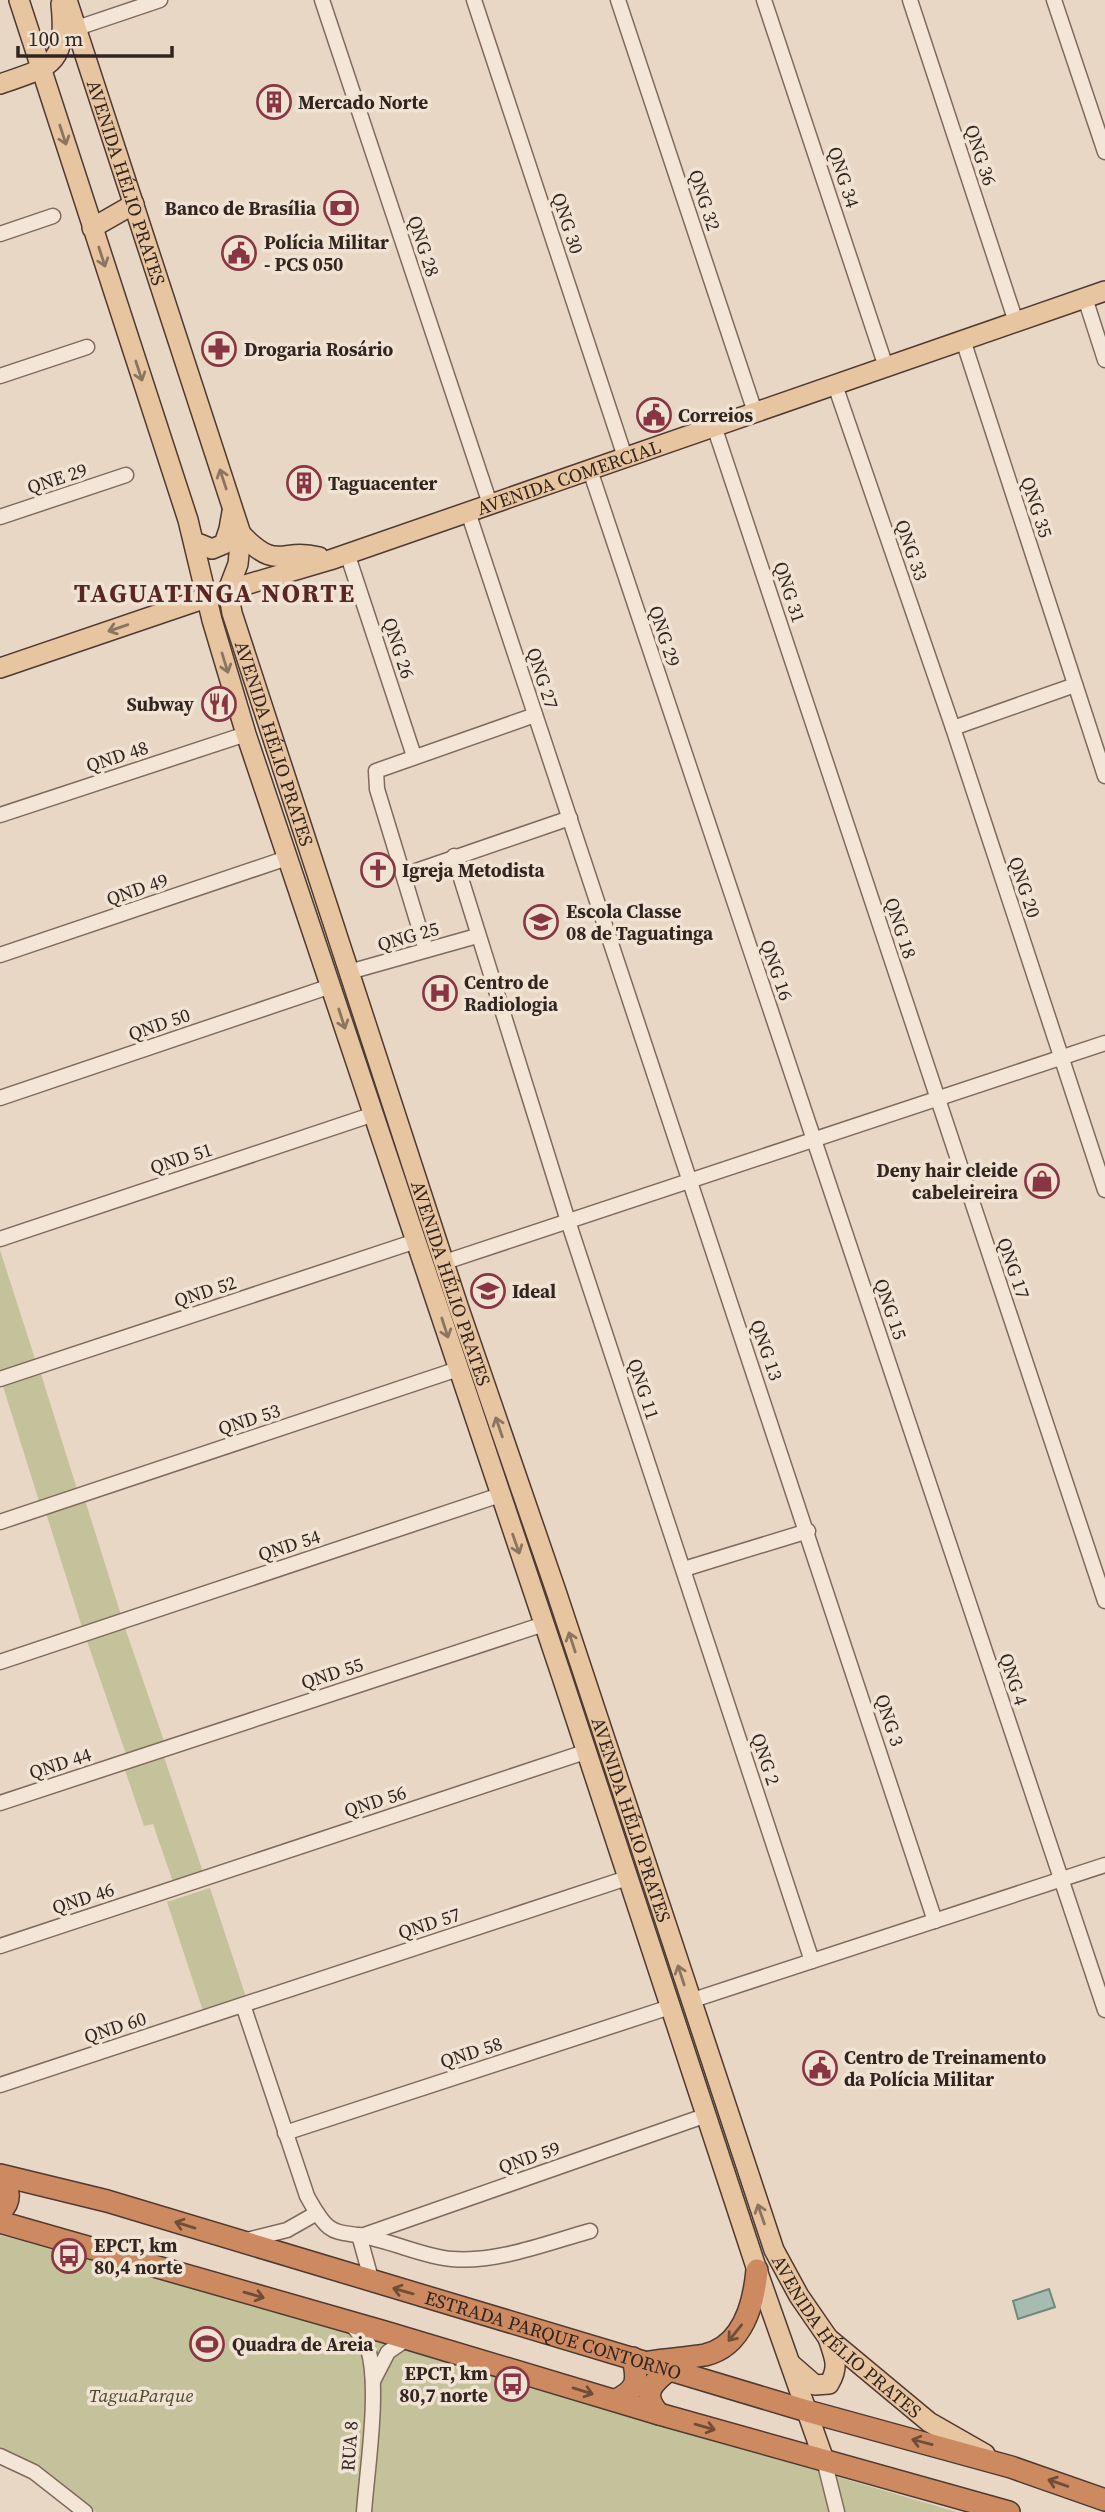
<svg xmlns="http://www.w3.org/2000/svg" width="1105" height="2512" viewBox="0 0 1105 2512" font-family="'Source Serif 4',serif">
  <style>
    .green { fill: #c4c29a }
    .water { fill: #a6bcb1; stroke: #6e897d; stroke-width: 2 }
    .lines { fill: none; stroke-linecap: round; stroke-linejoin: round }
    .minor-casing { stroke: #806a5d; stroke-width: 17 }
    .major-casing { stroke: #4f3931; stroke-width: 22 }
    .highway-casing { stroke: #4f3931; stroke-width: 24 }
    .minor { stroke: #f4e6d6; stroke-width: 14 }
    .major { stroke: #e7c5a1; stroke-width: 19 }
    .highway { stroke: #cd8a60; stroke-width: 21 }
    .oneway { stroke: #8c7560 }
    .oneway2 { stroke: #704d39 }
    .labels { text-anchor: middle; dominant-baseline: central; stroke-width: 7; stroke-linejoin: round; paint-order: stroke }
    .poi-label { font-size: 19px; font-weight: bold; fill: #32251f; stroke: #f0e3d3; text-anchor: start }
    .street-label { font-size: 19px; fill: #32251f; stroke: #f0e3d3 }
    .park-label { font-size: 19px; font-style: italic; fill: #494c28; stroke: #f0e3d3 }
    .district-label { font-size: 26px; font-weight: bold; letter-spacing: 2px; fill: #592624; stroke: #f0e3d3 }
  </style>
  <rect width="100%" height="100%" fill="#e8d7c4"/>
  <g class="green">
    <path d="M 0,1250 L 36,1362 L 0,1374 Z"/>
    <path d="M 40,1371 L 77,1489 L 39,1501 L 2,1383 Z"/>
    <path d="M 85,1500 L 122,1618 L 83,1630 L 46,1513 Z"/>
    <path d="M 125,1628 L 164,1741 L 126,1754 L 87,1641 Z"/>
    <path d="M 163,1754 L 203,1872 L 173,1882 L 153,1824 L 144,1826 L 124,1767 Z"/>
    <path d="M 210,1888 L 246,1997 L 203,2011 L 167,1902 Z"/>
    <path d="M 0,2235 L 145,2274 L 957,2512 L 96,2512 L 42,2467 L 0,2448 Z"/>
  </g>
  <path class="water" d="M 1049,2289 L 1055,2307 L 1018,2319 L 1013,2301 Z"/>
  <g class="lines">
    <g class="minor-casing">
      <g id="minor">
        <path d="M 322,0 L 490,504"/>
        <path d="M 474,0 L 625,457"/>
        <path d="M 618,0 L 755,412"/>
        <path d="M 764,0 L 886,367"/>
        <path d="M 910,0 L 1016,322"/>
        <path d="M 1054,0 L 1105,152"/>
        <path d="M 77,28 L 160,0"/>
        <path d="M 0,234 L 53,216"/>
        <path d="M 1085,298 L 1105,360"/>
        <path d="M 963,340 L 1105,776"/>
        <path d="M 0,376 L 87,347"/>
        <path d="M 835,385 L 953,728 L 1105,1190"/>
        <path d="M 714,426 L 1105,1601"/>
        <path d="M 590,470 L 1105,2010"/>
        <path d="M 468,512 L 935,1921"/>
        <path d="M 0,517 L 126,475"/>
        <path d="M 347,553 L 414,756"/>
        <path d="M 953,728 L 1075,685"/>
        <path d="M 0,815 L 246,734"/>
        <path d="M 454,856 L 568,1221 L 812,1961"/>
        <path d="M 404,875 L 570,818"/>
        <path d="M 426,950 L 377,789 L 376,771 L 535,715"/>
        <path d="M 0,955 L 287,858"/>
        <path d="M 349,972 L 477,936"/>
        <path d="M 0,1098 L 331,986"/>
        <path d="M 0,1239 L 374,1114"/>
        <path d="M 445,1262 L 1105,1043"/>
        <path d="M 0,1379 L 416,1241"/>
        <path d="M 0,1522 L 458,1369"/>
        <path d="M 684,1569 L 808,1531"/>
        <path d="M 0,1662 L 500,1495"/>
        <path d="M 0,1803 L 544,1624"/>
        <path d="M 0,1946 L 585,1752"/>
        <path d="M 690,2001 L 1105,1865"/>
        <path d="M 243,2005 L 307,2196 C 333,2244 335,2227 379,2240 C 403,2246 428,2257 452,2259 C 497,2263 547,2243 590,2231"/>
        <path d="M 0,2085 L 627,1878"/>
        <path d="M 285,2133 L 670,2007"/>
        <path d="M 359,2235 L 372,2282"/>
        <path d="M 364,2235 L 707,2115"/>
        <path d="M 247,2240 L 287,2230 L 317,2213"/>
        <path d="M 350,2323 C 357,2331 365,2339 368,2349 C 380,2387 367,2470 364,2512"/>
        <path d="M 373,2381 L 388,2352 L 407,2339"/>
        <path d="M 0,2456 L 34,2472 L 85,2512"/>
        <path d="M 824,2460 L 837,2512"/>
      </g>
    </g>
    <g class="major-casing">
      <g id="major">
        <path d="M 19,0 L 188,520 L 212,620 L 246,734 L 562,1677 L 757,2270 L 824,2460"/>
        <path id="s1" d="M 67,0 L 241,534 L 238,564 L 228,590 L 232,613 L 458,1306 L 557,1594 L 774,2250 L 799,2296 L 828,2338 L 929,2422 L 985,2454"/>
        <path d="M 0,84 C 53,66 67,64 61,4"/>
        <path d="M 92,228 L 134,204"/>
        <path d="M 241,534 C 279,573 279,547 319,557"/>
        <path d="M 200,544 L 212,549 L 224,544 L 229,529 L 232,512"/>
        <path id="s2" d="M 228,590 L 330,560 L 1105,291"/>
        <path d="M 0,668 L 206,598"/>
        <path d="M 792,2365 L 815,2385 L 829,2384 C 840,2366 834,2357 828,2338"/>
      </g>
    </g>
    <g class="highway-casing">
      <g id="highway">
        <path id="s3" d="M 0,2175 L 107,2201 L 807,2411 L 1011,2467 L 1105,2500"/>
        <path d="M 0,2179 C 11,2189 11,2202 0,2212"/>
        <path d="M 0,2222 L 385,2332 L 659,2414 L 1009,2512"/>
        <path d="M 649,2362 C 668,2359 687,2358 705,2355 C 743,2346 754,2303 757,2270"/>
        <path d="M 616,2400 C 638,2389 638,2381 633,2358"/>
        <path d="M 659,2414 C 641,2394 651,2384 669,2370"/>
      </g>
    </g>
    <use href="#minor" class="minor"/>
    <use href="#major" class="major"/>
    <use href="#highway" class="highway"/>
  </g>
  <defs><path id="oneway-shaft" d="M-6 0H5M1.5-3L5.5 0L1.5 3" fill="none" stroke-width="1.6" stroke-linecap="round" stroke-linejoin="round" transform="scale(1.75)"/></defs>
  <g class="oneway">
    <use href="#oneway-shaft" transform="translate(63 135) rotate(72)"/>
    <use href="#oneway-shaft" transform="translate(102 257) rotate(72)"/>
    <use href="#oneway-shaft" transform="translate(139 371) rotate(72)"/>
    <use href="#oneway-shaft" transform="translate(223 479) rotate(-108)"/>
    <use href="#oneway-shaft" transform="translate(118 628) rotate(161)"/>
    <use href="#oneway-shaft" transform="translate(225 663) rotate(73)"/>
    <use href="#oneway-shaft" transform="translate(342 1019) rotate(72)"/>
    <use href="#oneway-shaft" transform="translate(445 1328) rotate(72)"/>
    <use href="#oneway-shaft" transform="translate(499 1427) rotate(-109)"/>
    <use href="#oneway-shaft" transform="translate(516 1544) rotate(71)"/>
    <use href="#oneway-shaft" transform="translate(572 1642) rotate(-108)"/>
    <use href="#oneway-shaft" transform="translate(681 1975) rotate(-108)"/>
    <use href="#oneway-shaft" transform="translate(761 2214) rotate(-109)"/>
  </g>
  <g class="oneway2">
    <use href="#oneway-shaft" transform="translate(185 2225) rotate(-163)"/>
    <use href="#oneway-shaft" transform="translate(403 2291) rotate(-164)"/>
    <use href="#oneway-shaft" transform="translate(254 2295) rotate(16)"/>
    <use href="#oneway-shaft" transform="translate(735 2333) rotate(129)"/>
    <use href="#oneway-shaft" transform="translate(583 2391) rotate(17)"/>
    <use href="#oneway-shaft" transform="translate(705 2427) rotate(16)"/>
    <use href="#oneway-shaft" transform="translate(922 2442) rotate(-165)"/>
    <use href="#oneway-shaft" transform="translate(1058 2483) rotate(-161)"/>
  </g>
  <defs>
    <g id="building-ring" transform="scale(1.75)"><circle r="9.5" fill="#f0e3d3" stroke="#883544" stroke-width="1.5"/><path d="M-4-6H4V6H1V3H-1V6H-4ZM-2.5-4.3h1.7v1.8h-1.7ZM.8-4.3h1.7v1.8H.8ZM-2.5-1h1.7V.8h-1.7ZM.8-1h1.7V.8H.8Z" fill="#883544"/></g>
    <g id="bank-ring" transform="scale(1.75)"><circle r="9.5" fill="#f0e3d3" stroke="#883544" stroke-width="1.5"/><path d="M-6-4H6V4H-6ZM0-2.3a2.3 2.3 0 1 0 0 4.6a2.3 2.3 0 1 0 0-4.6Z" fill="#883544"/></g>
    <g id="civic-ring" transform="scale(1.75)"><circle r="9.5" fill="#f0e3d3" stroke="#883544" stroke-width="1.5"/><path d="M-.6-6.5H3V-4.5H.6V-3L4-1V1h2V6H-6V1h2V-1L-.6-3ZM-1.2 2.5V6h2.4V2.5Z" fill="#883544"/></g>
    <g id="pharmacy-ring" transform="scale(1.75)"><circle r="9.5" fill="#f0e3d3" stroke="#883544" stroke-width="1.5"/><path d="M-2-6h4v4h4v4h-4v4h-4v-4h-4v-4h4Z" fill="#883544"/></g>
    <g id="restaurant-ring" transform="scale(1.75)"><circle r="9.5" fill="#f0e3d3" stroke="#883544" stroke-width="1.5"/><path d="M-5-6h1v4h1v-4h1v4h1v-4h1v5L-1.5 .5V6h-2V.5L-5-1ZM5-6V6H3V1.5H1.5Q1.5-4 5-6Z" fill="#883544"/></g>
    <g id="church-ring" transform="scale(1.75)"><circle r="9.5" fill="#f0e3d3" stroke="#883544" stroke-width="1.5"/><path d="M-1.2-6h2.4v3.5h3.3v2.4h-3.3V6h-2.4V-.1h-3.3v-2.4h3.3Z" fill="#883544"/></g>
    <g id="school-ring" transform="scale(1.75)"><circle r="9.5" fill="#f0e3d3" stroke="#883544" stroke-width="1.5"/><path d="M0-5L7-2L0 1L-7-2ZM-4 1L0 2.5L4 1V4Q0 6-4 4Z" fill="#883544"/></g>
    <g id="hospital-ring" transform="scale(1.75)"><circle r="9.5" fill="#f0e3d3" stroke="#883544" stroke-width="1.5"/><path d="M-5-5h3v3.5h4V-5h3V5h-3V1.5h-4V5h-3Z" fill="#883544"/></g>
    <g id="shop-ring" transform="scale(1.75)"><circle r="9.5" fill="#f0e3d3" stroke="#883544" stroke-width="1.5"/><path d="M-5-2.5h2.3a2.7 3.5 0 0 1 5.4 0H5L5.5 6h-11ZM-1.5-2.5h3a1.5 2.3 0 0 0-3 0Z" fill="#883544"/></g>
    <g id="bus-ring" transform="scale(1.75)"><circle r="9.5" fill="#f0e3d3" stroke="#883544" stroke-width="1.5"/><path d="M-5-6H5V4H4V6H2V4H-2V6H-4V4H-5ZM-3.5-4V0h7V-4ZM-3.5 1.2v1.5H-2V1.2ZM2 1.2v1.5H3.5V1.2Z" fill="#883544"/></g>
    <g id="stadium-ring" transform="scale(1.75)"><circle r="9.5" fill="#f0e3d3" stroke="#883544" stroke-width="1.5"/><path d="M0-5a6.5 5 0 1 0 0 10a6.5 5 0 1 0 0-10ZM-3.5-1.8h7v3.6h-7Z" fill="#883544"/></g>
  </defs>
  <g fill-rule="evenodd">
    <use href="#building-ring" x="274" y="102"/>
    <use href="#bank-ring" x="341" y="208"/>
    <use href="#civic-ring" x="239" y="253"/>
    <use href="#pharmacy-ring" x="219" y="349"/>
    <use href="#civic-ring" x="654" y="415"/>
    <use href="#building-ring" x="304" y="483"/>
    <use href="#restaurant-ring" x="219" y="704"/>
    <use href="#church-ring" x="378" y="870"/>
    <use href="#school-ring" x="541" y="922"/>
    <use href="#hospital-ring" x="440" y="993"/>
    <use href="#shop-ring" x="1042" y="1181"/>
    <use href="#school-ring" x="488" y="1291"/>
    <use href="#civic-ring" x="820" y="2068"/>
    <use href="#bus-ring" x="69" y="2256"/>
    <use href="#stadium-ring" x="207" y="2344"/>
    <use href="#bus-ring" x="512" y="2384"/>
  </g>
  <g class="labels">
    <g class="poi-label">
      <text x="298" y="102">Mercado Norte</text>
      <text x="316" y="208" text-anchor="end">Banco de Brasília</text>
      <text x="264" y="242">Polícia Militar<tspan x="264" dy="22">- PCS 050</tspan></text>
      <text x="244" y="349">Drogaria Rosário</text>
      <text x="678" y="415">Correios</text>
      <text x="328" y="483">Taguacenter</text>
      <text x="194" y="704" text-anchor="end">Subway</text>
      <text x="402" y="870">Igreja Metodista</text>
      <text x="566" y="911">Escola Classe<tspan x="566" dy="22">08 de Taguatinga</tspan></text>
      <text x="464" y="982">Centro de<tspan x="464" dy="22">Radiologia</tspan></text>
      <text x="1018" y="1170" text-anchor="end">Deny hair cleide<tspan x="1018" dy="22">cabeleireira</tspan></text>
      <text x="512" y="1291">Ideal</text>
      <text x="844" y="2057">Centro de Treinamento<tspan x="844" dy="22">da Polícia Militar</tspan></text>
      <text x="94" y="2245">EPCT, km<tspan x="94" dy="22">80,4 norte</tspan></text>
      <text x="232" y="2344">Quadra de Areia</text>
      <text x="488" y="2373" text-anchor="end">EPCT, km<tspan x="488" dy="22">80,7 norte</tspan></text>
    </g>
    <g class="street-label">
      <text transform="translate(981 155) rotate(72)">QNG 36</text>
      <text transform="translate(844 177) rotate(72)">QNG 34</text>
      <text stroke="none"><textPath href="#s1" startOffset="192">AVENIDA HÉLIO PRATES</textPath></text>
      <text transform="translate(705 200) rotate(72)">QNG 32</text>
      <text transform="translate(568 223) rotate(72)">QNG 30</text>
      <text transform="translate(424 246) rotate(72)">QNG 28</text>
      <text stroke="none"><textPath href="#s2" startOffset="359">AVENIDA COMERCIAL</textPath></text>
      <text transform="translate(57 478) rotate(-18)">QNE 29</text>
      <text transform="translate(1037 507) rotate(72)">QNG 35</text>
      <text transform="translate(912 550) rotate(71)">QNG 33</text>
      <text transform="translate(790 592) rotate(72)">QNG 31</text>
      <text transform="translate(665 636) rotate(72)">QNG 29</text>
      <text transform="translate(399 648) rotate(72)">QNG 26</text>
      <text transform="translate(543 678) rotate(72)">QNG 27</text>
      <text stroke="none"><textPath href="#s1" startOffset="780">AVENIDA HÉLIO PRATES</textPath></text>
      <text transform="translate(117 756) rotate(-18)">QND 48</text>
      <text transform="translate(1025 887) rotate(72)">QNG 20</text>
      <text transform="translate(137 889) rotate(-19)">QND 49</text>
      <text transform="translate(901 928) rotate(72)">QNG 18</text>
      <text transform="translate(408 936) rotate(-16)">QNG 25</text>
      <text transform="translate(777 970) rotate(71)">QNG 16</text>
      <text transform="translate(159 1024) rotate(-19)">QND 50</text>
      <text transform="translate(181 1158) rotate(-18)">QND 51</text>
      <text transform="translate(1014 1268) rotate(71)">QNG 17</text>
      <text stroke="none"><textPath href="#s1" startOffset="1348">AVENIDA HÉLIO PRATES</textPath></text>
      <text transform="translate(205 1291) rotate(-18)">QND 52</text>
      <text transform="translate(891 1309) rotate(71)">QNG 15</text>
      <text transform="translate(767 1350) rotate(71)">QNG 13</text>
      <text transform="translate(644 1389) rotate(72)">QNG 11</text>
      <text transform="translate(249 1419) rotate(-18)">QND 53</text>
      <text transform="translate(289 1545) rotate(-18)">QND 54</text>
      <text transform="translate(332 1673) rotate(-18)">QND 55</text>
      <text transform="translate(1014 1679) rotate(72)">QNG 4</text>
      <text transform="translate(890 1720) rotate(72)">QNG 3</text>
      <text transform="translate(766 1759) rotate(72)">QNG 2</text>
      <text transform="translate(60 1763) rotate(-18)">QND 44</text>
      <text transform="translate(375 1801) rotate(-18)">QND 56</text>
      <text stroke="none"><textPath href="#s1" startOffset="1914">AVENIDA HÉLIO PRATES</textPath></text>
      <text transform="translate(83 1898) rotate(-18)">QND 46</text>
      <text transform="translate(429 1923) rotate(-18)">QND 57</text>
      <text transform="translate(115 2027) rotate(-18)">QND 60</text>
      <text transform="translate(471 2052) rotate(-18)">QND 58</text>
      <text transform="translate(529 2157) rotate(-19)">QND 59</text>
      <text stroke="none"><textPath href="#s1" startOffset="2482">AVENIDA HÉLIO PRATES</textPath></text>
      <text stroke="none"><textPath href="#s3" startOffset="576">ESTRADA PARQUE CONTORNO</textPath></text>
      <text transform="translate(349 2446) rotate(-86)">RUA 8</text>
    </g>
    <g class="park-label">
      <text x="141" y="2395">TaguaParque</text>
    </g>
    <g class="district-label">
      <text x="215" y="593">TAGUATINGA NORTE</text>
    </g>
  </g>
  <path d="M18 46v10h154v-10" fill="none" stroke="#32251f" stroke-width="3.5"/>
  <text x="28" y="46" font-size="21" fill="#32251f" stroke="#f0e3d3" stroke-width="5" paint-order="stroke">100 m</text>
</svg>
